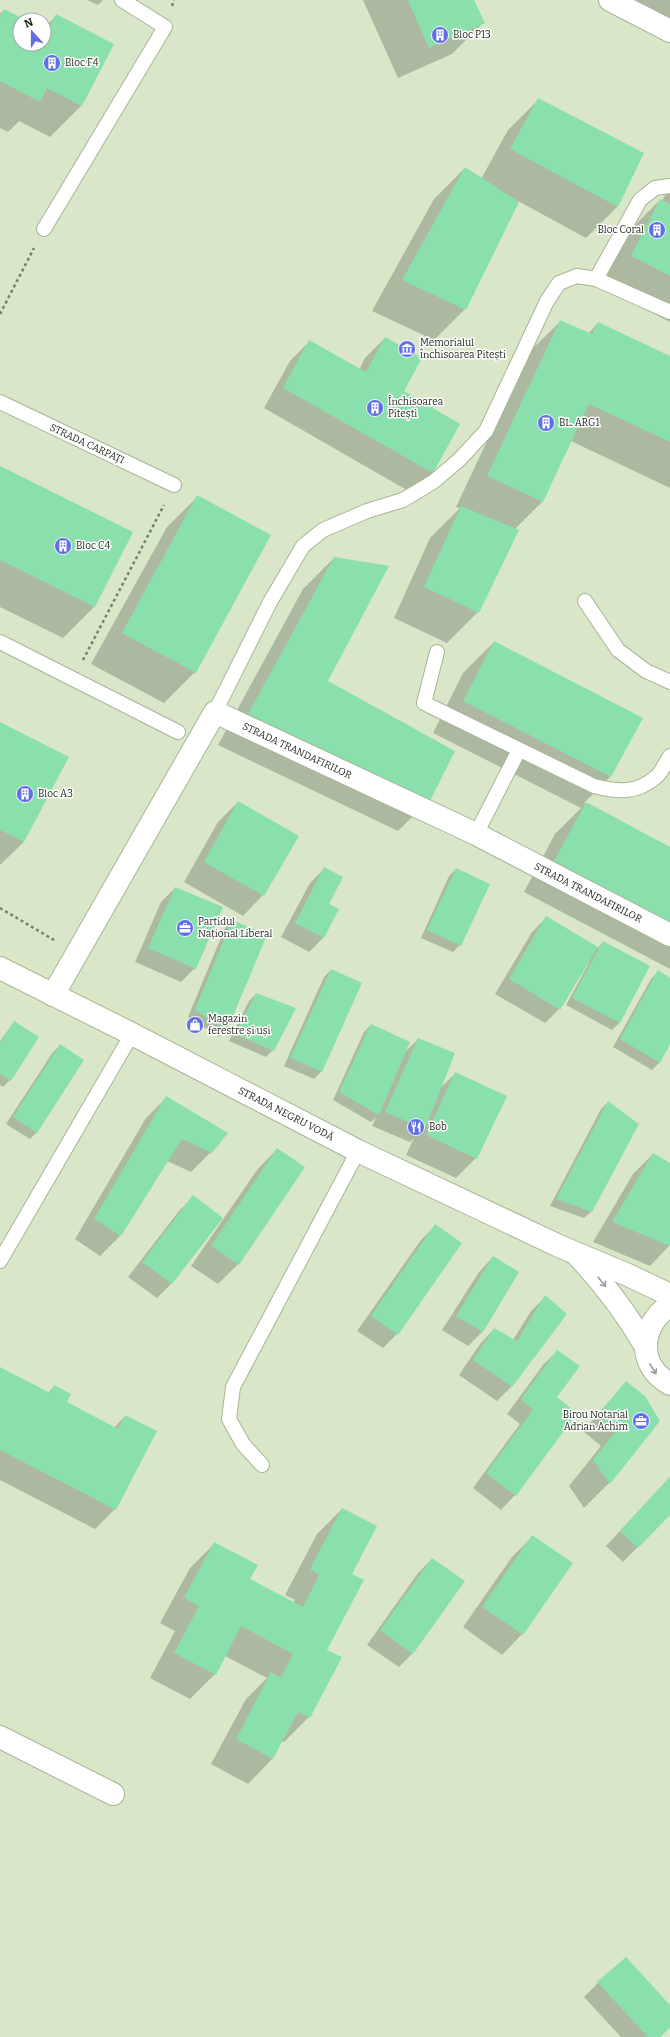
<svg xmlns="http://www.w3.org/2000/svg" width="670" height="2037" viewBox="0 0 670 2037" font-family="Bitter,serif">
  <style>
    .shadow { fill: #0003 }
    .building { fill: #89e0ac }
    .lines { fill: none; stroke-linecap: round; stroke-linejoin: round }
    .service-casing { stroke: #a7b597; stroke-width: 16 }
    .minor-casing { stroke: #a7b597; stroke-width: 24 }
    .primary-casing { stroke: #a7b597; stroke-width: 24 }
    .path { stroke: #76806b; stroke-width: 2.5; stroke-dasharray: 3 3; stroke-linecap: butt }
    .service { stroke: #fff; stroke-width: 14 }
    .minor { stroke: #fff; stroke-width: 22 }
    .primary { stroke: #fff; stroke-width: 22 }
    .oneway { stroke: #999c96 }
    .labels { text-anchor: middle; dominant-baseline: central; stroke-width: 3; stroke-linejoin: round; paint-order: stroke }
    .poi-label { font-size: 10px; fill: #1c2216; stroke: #fff; text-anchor: start }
    .street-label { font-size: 10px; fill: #1c2216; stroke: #fff }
  </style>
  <rect width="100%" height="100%" fill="#d9e7c8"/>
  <g class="shadow">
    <path d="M 87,0 L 103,0 L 98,5 Z"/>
    <path d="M 363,0 L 473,0 L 483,23 L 452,54 L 398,78 Z"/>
    <path d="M 625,0 L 670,0 L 670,22 Z"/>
    <path d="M 4,10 L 24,20 L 20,20 L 20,44 L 44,44 L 44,28 L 56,16 L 113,45 L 81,106 L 50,137 L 19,121 L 8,132 L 0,128 L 0,14 Z"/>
    <path d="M 539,99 L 643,154 L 617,207 L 586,238 L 518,201 L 465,309 L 434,340 L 372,311 L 434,199 L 465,168 L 481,179 L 508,130 Z"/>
    <path d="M 670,186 L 670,322 L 601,287 L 629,231 L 660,200 L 662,201 Z"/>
    <path d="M 561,321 L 588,334 L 598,323 L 670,357 L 670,488 L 571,441 L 542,502 L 514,530 L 478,612 L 447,643 L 394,618 L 430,538 L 460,508 L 456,507 L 529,352 Z"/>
    <path d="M 385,338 L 402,392 L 459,424 L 432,473 L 412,493 L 264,408 L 290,361 L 310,341 L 359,370 L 365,358 Z"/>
    <path d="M 0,468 L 132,532 L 94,607 L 63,638 L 0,607 Z"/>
    <path d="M 198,496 L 195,672 L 164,703 L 91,664 L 167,527 Z"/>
    <path d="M 334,558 L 326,681 L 429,800 L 398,831 L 218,745 L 303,589 Z"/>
    <path d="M 494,642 L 610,777 L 584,803 L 670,848 L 670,969 L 524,892 L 555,834 L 581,808 L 433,733 L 463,673 Z"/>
    <path d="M 0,723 L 24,842 L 0,865 Z"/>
    <path d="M 238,802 L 297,836 L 263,895 L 243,916 L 184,882 L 218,822 Z"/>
    <path d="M 324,869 L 328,905 L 338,909 L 323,938 L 309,952 L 281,937 L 310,883 Z"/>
    <path d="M 456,869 L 460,945 L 453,952 L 421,938 L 449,876 Z"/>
    <path d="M 175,888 L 195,968 L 181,982 L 135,962 L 161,902 Z"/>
    <path d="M 546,918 L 598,948 L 603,942 L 649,966 L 619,1023 L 612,1030 L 566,1005 L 589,963 L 587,962 L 559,1009 L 545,1023 L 495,994 L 532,932 Z"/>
    <path d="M 232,921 L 266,935 L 226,1030 L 219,1037 L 188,1017 L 225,928 Z"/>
    <path d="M 331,970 L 361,983 L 321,1072 L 314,1079 L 284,1066 L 324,977 Z"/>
    <path d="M 658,972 L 670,979 L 670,1042 L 659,1063 L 652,1070 L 613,1047 L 651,979 Z"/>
    <path d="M 256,994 L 273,1050 L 266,1057 L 229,1041 L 249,1001 Z"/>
    <path d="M 14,1022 L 10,1080 L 3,1087 L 0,1085 L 0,1041 Z"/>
    <path d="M 371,1025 L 405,1052 L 418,1039 L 439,1089 L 456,1073 L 476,1158 L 456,1178 L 406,1155 L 414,1138 L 410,1142 L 372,1126 L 376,1117 L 371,1122 L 333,1100 L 364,1032 Z"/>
    <path d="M 60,1045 L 37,1132 L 30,1139 L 6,1124 L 53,1052 Z"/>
    <path d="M 166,1098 L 211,1152 L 191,1172 L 167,1161 L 120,1236 L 100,1256 L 75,1239 L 146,1118 Z"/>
    <path d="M 608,1102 L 592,1211 L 584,1218 L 550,1206 L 601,1109 Z"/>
    <path d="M 277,1149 L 238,1264 L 218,1284 L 191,1266 L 257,1170 Z"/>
    <path d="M 653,1154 L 670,1164 L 670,1245 L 650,1266 L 593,1242 L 633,1174 Z"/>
    <path d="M 193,1197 L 221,1218 L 171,1284 L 157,1298 L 128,1277 L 179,1211 Z"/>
    <path d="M 435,1226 L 397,1334 L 383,1348 L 357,1331 L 421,1240 Z"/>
    <path d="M 493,1257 L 518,1273 L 482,1332 L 468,1346 L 442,1330 L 479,1272 Z"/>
    <path d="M 545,1297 L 566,1314 L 511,1387 L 497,1401 L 459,1375 L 480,1344 L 494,1329 L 513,1340 L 531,1311 Z"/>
    <path d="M 557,1351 L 556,1397 L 575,1413 L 515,1495 L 501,1510 L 473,1488 L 520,1424 L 507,1414 L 543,1365 Z"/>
    <path d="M 0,1368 L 48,1393 L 54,1386 L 65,1403 L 114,1428 L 125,1416 L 115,1509 L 95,1529 L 0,1480 Z"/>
    <path d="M 626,1382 L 659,1421 L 609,1483 L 584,1508 L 569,1486 L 601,1446 L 583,1431 Z"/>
    <path d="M 670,1477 L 670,1514 L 623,1562 L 606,1546 Z"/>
    <path d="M 342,1509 L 351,1574 L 326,1650 L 309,1717 L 284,1742 L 282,1741 L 272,1759 L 248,1784 L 211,1764 L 246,1699 L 267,1678 L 225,1656 L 215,1674 L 190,1699 L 150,1678 L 175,1631 L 160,1623 L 190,1568 L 215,1543 L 249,1580 L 293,1603 L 295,1600 L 285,1595 L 317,1534 Z"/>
    <path d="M 532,1537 L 522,1634 L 502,1655 L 463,1627 L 512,1557 Z"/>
    <path d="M 432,1559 L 413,1653 L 399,1667 L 367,1645 L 418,1573 Z"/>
    <path d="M 598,1983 L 670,2006 L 670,2027 L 660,2037 L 621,2037 L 584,1997 Z"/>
  </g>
  <g class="building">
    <path d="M 408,0 L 474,0 L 485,23 L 429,48 Z"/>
    <path d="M 4,9 L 26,20 L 20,20 L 20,44 L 44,44 L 44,29 L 47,31 L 56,14 L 114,44 L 82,106 L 47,88 L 40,102 L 0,81 L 0,17 Z"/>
    <path d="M 538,98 L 644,153 L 618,207 L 510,149 Z"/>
    <path d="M 465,167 L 519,202 L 466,310 L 402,280 Z"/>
    <path d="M 660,199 L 670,204 L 670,276 L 631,256 Z"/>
    <path d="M 560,320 L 592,334 L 598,322 L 670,356 L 670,442 L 589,404 L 543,502 L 487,476 Z"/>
    <path d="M 385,337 L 422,358 L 404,391 L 460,424 L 433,473 L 283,388 L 309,340 L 366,372 Z"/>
    <path d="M 0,466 L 133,532 L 95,607 L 0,560 Z"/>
    <path d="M 197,495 L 271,535 L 196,673 L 122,633 Z"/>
    <path d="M 461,506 L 519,530 L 479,613 L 424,587 Z"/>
    <path d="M 334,557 L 389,566 L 328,681 L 455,751 L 430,801 L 248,714 Z"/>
    <path d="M 494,641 L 643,718 L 611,777 L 463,701 Z"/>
    <path d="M 0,722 L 69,757 L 24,842 L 0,830 Z"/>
    <path d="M 238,801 L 299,836 L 264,896 L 204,862 Z"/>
    <path d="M 586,802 L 670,847 L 670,922 L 554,861 Z"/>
    <path d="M 324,867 L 343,877 L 329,904 L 339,909 L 324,938 L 295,923 Z"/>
    <path d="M 456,868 L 490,884 L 461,946 L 427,930 Z"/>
    <path d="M 175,887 L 223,907 L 196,969 L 148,948 Z"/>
    <path d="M 546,916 L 598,947 L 560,1010 L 509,979 Z"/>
    <path d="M 232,920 L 267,935 L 227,1030 L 195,1010 Z"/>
    <path d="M 603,941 L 650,966 L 620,1023 L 572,998 Z"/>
    <path d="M 331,969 L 362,983 L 322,1072 L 290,1058 Z"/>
    <path d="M 658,970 L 670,978 L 670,1044 L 660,1063 L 620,1039 Z"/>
    <path d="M 256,993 L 296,1008 L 274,1051 L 235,1034 Z"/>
    <path d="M 14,1021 L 39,1037 L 11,1081 L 0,1074 L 0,1043 Z"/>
    <path d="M 371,1024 L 410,1042 L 379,1115 L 339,1092 Z"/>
    <path d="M 418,1038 L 455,1053 L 425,1129 L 385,1112 Z"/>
    <path d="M 60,1044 L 84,1060 L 37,1133 L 13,1117 Z"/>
    <path d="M 455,1072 L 507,1096 L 477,1159 L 426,1135 Z"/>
    <path d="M 166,1096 L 228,1133 L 212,1153 L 182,1139 L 121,1236 L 94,1219 Z"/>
    <path d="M 608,1101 L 639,1124 L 592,1212 L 556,1199 Z"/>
    <path d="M 277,1148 L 305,1167 L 239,1265 L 211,1246 Z"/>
    <path d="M 653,1153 L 670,1163 L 670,1246 L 612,1222 Z"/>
    <path d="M 193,1195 L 223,1218 L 172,1284 L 142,1262 Z"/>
    <path d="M 435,1224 L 462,1243 L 398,1335 L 371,1316 Z"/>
    <path d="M 493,1256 L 519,1272 L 483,1332 L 456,1316 Z"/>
    <path d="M 545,1295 L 567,1314 L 512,1387 L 473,1360 L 494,1328 L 517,1341 Z"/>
    <path d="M 557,1350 L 580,1366 L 557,1397 L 577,1413 L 516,1496 L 486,1473 L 533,1410 L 521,1399 Z"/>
    <path d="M 0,1367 L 50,1393 L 54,1385 L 71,1394 L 67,1402 L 118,1429 L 125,1415 L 157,1431 L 116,1510 L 0,1450 Z"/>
    <path d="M 626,1381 L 645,1396 L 660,1421 L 610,1484 L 593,1460 L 615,1432 L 597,1416 Z"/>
    <path d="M 670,1477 L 670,1515 L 638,1548 L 620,1531 Z"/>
    <path d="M 342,1508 L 377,1526 L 352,1574 L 364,1580 L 327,1650 L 342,1657 L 310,1718 L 298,1712 L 273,1759 L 236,1739 L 271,1672 L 281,1678 L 293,1654 L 241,1626 L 216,1675 L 174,1653 L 199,1606 L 184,1598 L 214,1542 L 258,1565 L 250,1579 L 303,1607 L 319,1575 L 310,1569 Z"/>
    <path d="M 532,1535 L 573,1563 L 523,1635 L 482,1607 Z"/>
    <path d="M 432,1558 L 465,1581 L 413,1654 L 380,1630 Z"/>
    <path d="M 626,1957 L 670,2005 L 670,2028 L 660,2037 L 648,2037 L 597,1982 Z"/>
  </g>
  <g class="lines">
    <g class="service-casing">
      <g id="service">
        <path d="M 44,229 L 165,27 L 122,0"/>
        <path d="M 596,279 L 640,200 L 655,188 L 670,186"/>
        <path d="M 0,402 L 174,485"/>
        <path d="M 585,601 L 618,650 L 646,671 L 670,682"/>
        <path d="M 0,642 L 178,732"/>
        <path d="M 437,652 L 424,703 L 594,786 C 618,792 636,794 656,777 C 662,772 666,762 670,756"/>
        <path d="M 215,712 L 270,602 L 303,546 L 323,530 L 367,511 L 403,500 L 433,482 L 459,460 L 486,431 L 547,301 L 559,283 L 577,276 L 596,279 L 670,312"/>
        <path d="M 476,834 L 519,750"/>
        <path d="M 0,1261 L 132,1034"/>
        <path d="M 262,1465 L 243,1444 L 229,1419 L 233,1387 L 358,1151"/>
      </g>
    </g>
    <g class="minor-casing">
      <g id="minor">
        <path d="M 610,0 L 670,31"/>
        <path d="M 53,995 L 215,712 L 476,834 L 670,935"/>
        <path d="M 0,1737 L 113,1794"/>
      </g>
    </g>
    <g class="primary-casing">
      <g id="primary">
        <path d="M 0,968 L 132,1034 L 358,1151 L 559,1246 L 628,1275 L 670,1295"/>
        <path d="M 579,1257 C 605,1285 627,1314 646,1347"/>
        <path d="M 670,1305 C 640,1325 636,1365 670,1384"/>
      </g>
    </g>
    <g class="path">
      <path d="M 172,6 L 174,0"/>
      <path d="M 0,314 L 34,248"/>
      <path d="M 83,660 L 164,505"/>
      <path d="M 0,908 L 54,940"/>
    </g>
    <use href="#service" class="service"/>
    <use href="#minor" class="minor"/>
    <use href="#primary" class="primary"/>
  </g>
  <defs><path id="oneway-shaft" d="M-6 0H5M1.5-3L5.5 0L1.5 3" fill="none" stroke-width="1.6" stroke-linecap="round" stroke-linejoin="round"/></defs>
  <g class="oneway">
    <use href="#oneway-shaft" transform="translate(602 1282) rotate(51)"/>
    <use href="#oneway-shaft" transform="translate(653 1369) rotate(58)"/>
  </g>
  <defs>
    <g id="building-disc" transform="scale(0.9)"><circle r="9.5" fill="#616fe7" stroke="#fff"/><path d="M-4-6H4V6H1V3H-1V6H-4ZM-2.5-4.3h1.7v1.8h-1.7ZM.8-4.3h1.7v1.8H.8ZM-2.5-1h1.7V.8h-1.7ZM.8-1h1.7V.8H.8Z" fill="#fff"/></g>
    <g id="museum-disc" transform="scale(0.9)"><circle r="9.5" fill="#616fe7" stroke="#fff"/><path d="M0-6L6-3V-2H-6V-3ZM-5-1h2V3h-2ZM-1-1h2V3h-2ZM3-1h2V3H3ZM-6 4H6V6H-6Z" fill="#fff"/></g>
    <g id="office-disc" transform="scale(0.9)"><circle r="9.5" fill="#616fe7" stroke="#fff"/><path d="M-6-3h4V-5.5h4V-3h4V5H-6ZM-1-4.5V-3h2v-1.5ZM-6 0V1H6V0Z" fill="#fff"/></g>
    <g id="shop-disc" transform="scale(0.9)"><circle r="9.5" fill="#616fe7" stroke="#fff"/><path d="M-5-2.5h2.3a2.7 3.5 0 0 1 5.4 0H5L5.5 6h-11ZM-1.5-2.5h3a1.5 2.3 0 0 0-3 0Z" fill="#fff"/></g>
    <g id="restaurant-disc" transform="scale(0.9)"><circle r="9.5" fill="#616fe7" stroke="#fff"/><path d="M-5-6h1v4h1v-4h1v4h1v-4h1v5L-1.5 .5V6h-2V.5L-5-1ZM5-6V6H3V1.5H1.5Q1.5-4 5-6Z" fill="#fff"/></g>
  </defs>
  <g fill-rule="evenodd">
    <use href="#building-disc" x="440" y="35"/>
    <use href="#building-disc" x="52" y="63"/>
    <use href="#building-disc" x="657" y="230"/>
    <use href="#museum-disc" x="407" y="349"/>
    <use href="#building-disc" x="375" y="408"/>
    <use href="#building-disc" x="546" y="423"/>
    <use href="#building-disc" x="63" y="546"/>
    <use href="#building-disc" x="25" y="794"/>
    <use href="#office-disc" x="185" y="928"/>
    <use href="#shop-disc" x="195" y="1025"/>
    <use href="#restaurant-disc" x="416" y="1127"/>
    <use href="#office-disc" x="641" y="1421"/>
  </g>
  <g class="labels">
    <g class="poi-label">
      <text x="453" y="35">Bloc P13</text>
      <text x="65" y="63">Bloc F4</text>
      <text x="644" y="230" text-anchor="end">Bloc Coral</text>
      <text x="420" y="343">Memorialul<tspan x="420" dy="12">închisoarea Pitești</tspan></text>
      <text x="388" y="402">Închisoarea<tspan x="388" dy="12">Pitești</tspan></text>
      <text x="559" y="423">BL. ARG1</text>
      <text x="76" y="546">Bloc C4</text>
      <text x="38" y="794">Bloc A3</text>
      <text x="198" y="922">Partidul<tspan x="198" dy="12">Național Liberal</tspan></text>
      <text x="208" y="1019">Magazin<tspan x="208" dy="12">ferestre și uși</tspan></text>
      <text x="429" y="1127">Bob</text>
      <text x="628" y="1415" text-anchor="end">Birou Notarial<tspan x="628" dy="12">Adrian Achim</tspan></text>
    </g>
    <g class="street-label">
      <text transform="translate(87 444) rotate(25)">STRADA CARPAȚI</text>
      <text transform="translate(297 751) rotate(25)">STRADA TRANDAFIRILOR</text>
      <text transform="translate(588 893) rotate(27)">STRADA TRANDAFIRILOR</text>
      <text transform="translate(286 1114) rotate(27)">STRADA NEGRU VODĂ</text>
    </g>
  </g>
  <g transform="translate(32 32) rotate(339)"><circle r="19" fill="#ffffff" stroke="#a4a7a2"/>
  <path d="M0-3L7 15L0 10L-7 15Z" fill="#616fe7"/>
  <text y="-6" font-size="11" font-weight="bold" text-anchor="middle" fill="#1c2216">N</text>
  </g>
</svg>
